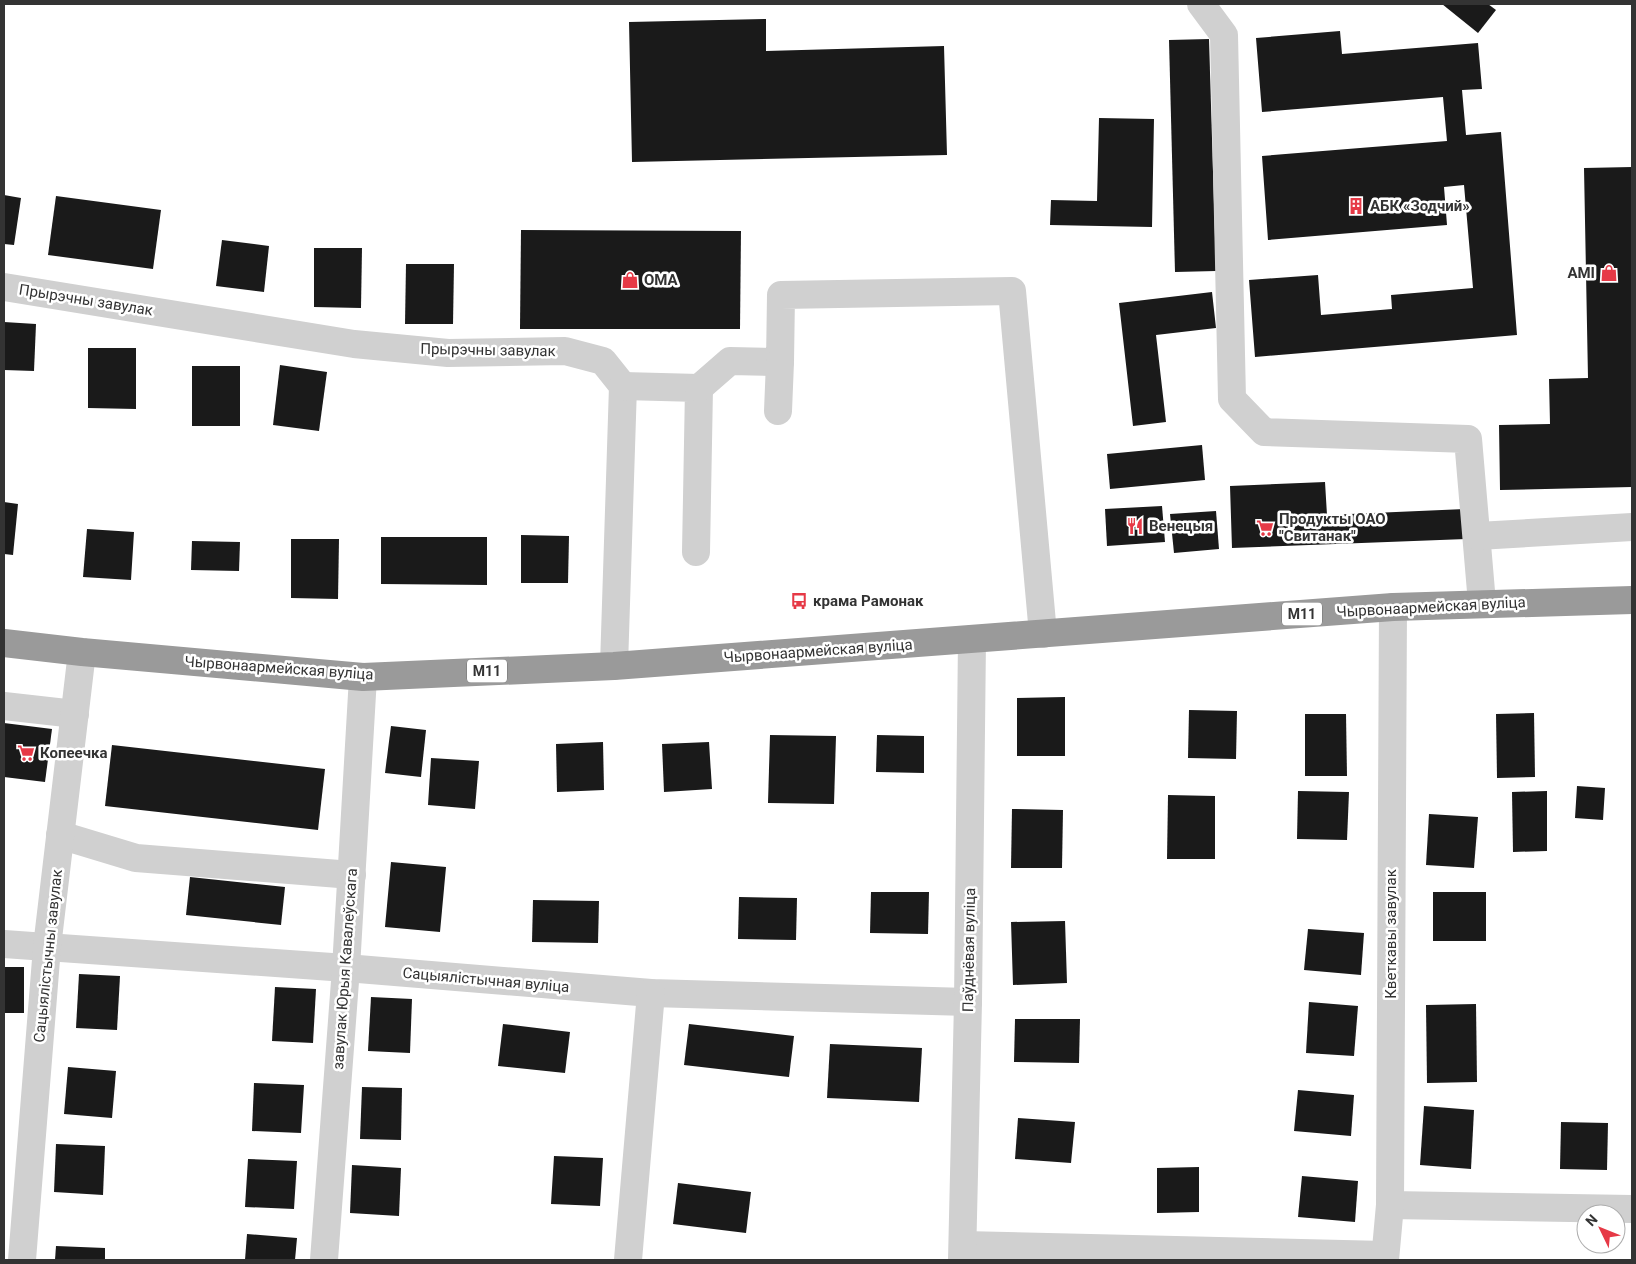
<svg xmlns="http://www.w3.org/2000/svg" width="1636" height="1264" viewBox="0 0 1636 1264" font-family="Roboto,sans-serif">
  <style>
    .building { fill: #1a1a1a }
    .lines { fill: none; stroke-linecap: round; stroke-linejoin: round }
    .minor { stroke: #d0d0d0; stroke-width: 28 }
    .highway { stroke: #9a9a9a; stroke-width: 28 }
    .labels { text-anchor: middle; dominant-baseline: central; stroke-width: 5; stroke-linejoin: round; paint-order: stroke }
    .shield { fill: #fff; stroke: #707070; stroke-width: 1 }
    .shield-label { font-size: 14px; font-weight: bold; fill: #333 }
    .poi-label { font-size: 15px; font-weight: bold; fill: #333; stroke: #fff; text-anchor: start }
    .street-label { font-size: 15px; fill: #333; stroke: #fff }
  </style>
  <rect width="100%" height="100%" fill="#fff"/>
  <g class="building">
    <path d="M 1442,4 L 1488,4 L 1496,10 L 1478,33 Z"/>
    <path d="M 766,19 L 766,51 L 944,46 L 947,155 L 632,162 L 629,22 Z"/>
    <path d="M 1340,31 L 1342,54 L 1478,43 L 1482,89 L 1462,90 L 1466,135 L 1501,132 L 1517,335 L 1255,357 L 1249,280 L 1318,275 L 1321,315 L 1392,309 L 1391,295 L 1473,288 L 1464,185 L 1444,187 L 1447,225 L 1268,240 L 1262,156 L 1447,141 L 1443,97 L 1262,112 L 1256,38 Z"/>
    <path d="M 1209,39 L 1216,271 L 1175,272 L 1169,40 Z"/>
    <path d="M 1099,118 L 1154,119 L 1152,227 L 1050,225 L 1051,200 L 1097,201 Z"/>
    <path d="M 1632,167 L 1632,487 L 1500,490 L 1499,425 L 1550,424 L 1549,379 L 1588,378 L 1584,168 Z"/>
    <path d="M 4,195 L 21,198 L 14,245 L 4,244 Z"/>
    <path d="M 56,196 L 161,210 L 153,269 L 48,255 Z"/>
    <path d="M 521,230 L 741,231 L 740,329 L 520,329 Z"/>
    <path d="M 222,240 L 269,246 L 264,292 L 216,286 Z"/>
    <path d="M 314,248 L 362,248 L 361,308 L 314,307 Z"/>
    <path d="M 406,264 L 454,264 L 453,324 L 405,324 Z"/>
    <path d="M 1212,292 L 1216,328 L 1156,335 L 1166,422 L 1133,426 L 1119,303 Z"/>
    <path d="M 4,322 L 36,324 L 34,371 L 4,370 Z"/>
    <path d="M 88,348 L 136,348 L 136,409 L 88,408 Z"/>
    <path d="M 280,365 L 327,372 L 319,431 L 273,425 Z"/>
    <rect x="192" y="366" width="48" height="60"/>
    <path d="M 1202,445 L 1205,480 L 1110,489 L 1107,454 Z"/>
    <path d="M 1325,482 L 1327,515 L 1465,509 L 1466,539 L 1232,548 L 1230,486 Z"/>
    <path d="M 4,502 L 18,504 L 13,555 L 4,554 Z"/>
    <path d="M 1162,506 L 1165,542 L 1107,546 L 1105,509 Z"/>
    <path d="M 1216,511 L 1219,549 L 1174,553 L 1170,514 Z"/>
    <path d="M 87,529 L 134,532 L 131,580 L 83,577 Z"/>
    <path d="M 521,535 L 569,536 L 568,583 L 521,583 Z"/>
    <path d="M 381,537 L 487,537 L 487,585 L 381,584 Z"/>
    <path d="M 291,539 L 339,539 L 338,599 L 291,598 Z"/>
    <path d="M 192,541 L 240,542 L 239,571 L 191,570 Z"/>
    <path d="M 1065,697 L 1065,756 L 1017,756 L 1017,698 Z"/>
    <path d="M 1189,710 L 1237,711 L 1236,759 L 1188,758 Z"/>
    <path d="M 1534,713 L 1535,777 L 1497,778 L 1496,714 Z"/>
    <path d="M 1305,714 L 1346,714 L 1347,776 L 1305,776 Z"/>
    <path d="M 4,723 L 52,729 L 45,782 L 4,777 Z"/>
    <path d="M 391,726 L 426,730 L 421,777 L 385,773 Z"/>
    <path d="M 770,735 L 836,736 L 834,804 L 768,803 Z"/>
    <path d="M 877,735 L 924,736 L 924,773 L 876,772 Z"/>
    <path d="M 603,742 L 604,790 L 557,792 L 556,744 Z"/>
    <path d="M 709,742 L 712,789 L 664,792 L 662,744 Z"/>
    <path d="M 112,745 L 325,769 L 318,830 L 105,806 Z"/>
    <path d="M 431,758 L 479,761 L 475,809 L 428,805 Z"/>
    <path d="M 1577,786 L 1605,788 L 1603,820 L 1575,818 Z"/>
    <path d="M 1298,791 L 1349,792 L 1347,840 L 1297,839 Z"/>
    <path d="M 1547,791 L 1547,851 L 1513,852 L 1512,792 Z"/>
    <path d="M 1168,795 L 1215,796 L 1215,859 L 1167,859 Z"/>
    <path d="M 1012,809 L 1063,810 L 1062,868 L 1011,868 Z"/>
    <path d="M 1429,814 L 1478,817 L 1474,868 L 1426,865 Z"/>
    <path d="M 391,862 L 446,867 L 440,932 L 385,927 Z"/>
    <path d="M 190,877 L 285,887 L 281,925 L 186,915 Z"/>
    <path d="M 871,892 L 929,892 L 928,934 L 870,933 Z"/>
    <rect x="1433" y="892" width="53" height="49"/>
    <path d="M 739,897 L 797,898 L 796,940 L 738,939 Z"/>
    <path d="M 533,900 L 599,901 L 598,943 L 532,942 Z"/>
    <path d="M 1065,921 L 1067,983 L 1013,985 L 1011,922 Z"/>
    <path d="M 1308,929 L 1364,933 L 1361,975 L 1304,970 Z"/>
    <rect x="4" y="967" width="20" height="46"/>
    <path d="M 79,974 L 120,976 L 117,1030 L 76,1028 Z"/>
    <path d="M 275,987 L 316,989 L 313,1043 L 272,1041 Z"/>
    <path d="M 371,997 L 412,999 L 410,1053 L 368,1051 Z"/>
    <path d="M 1309,1002 L 1358,1006 L 1354,1056 L 1306,1053 Z"/>
    <path d="M 1476,1004 L 1477,1082 L 1427,1083 L 1426,1005 Z"/>
    <path d="M 1015,1019 L 1080,1019 L 1079,1063 L 1014,1062 Z"/>
    <path d="M 503,1024 L 570,1032 L 565,1073 L 498,1066 Z"/>
    <path d="M 689,1024 L 794,1036 L 789,1077 L 684,1065 Z"/>
    <path d="M 830,1044 L 922,1048 L 919,1102 L 827,1098 Z"/>
    <path d="M 68,1067 L 116,1071 L 112,1118 L 64,1114 Z"/>
    <path d="M 254,1083 L 304,1085 L 301,1133 L 252,1131 Z"/>
    <path d="M 362,1087 L 402,1088 L 401,1140 L 360,1139 Z"/>
    <path d="M 1298,1090 L 1354,1095 L 1351,1136 L 1294,1131 Z"/>
    <path d="M 1424,1106 L 1474,1110 L 1471,1169 L 1420,1165 Z"/>
    <path d="M 1018,1118 L 1075,1122 L 1071,1163 L 1015,1159 Z"/>
    <path d="M 1561,1122 L 1608,1123 L 1607,1170 L 1560,1169 Z"/>
    <path d="M 56,1144 L 105,1146 L 103,1195 L 54,1192 Z"/>
    <path d="M 554,1156 L 603,1158 L 600,1206 L 551,1204 Z"/>
    <path d="M 248,1159 L 297,1161 L 294,1209 L 245,1207 Z"/>
    <path d="M 352,1165 L 401,1168 L 399,1216 L 350,1213 Z"/>
    <path d="M 1199,1167 L 1199,1212 L 1157,1213 L 1157,1168 Z"/>
    <path d="M 1302,1176 L 1358,1181 L 1355,1222 L 1298,1217 Z"/>
    <path d="M 678,1183 L 751,1192 L 746,1233 L 673,1224 Z"/>
    <path d="M 247,1234 L 297,1238 L 295,1260 L 245,1260 Z"/>
    <path d="M 56,1246 L 105,1248 L 105,1260 L 55,1260 Z"/>
  </g>
  <g class="lines">
    <g class="minor">
      <path d="M 1201,4 L 1224,35 L 1232,399 L 1264,432 L 1468,439 L 1482,603"/>
      <path d="M 4,287 L 354,344 L 448,353 L 565,351 L 603,361 L 623,386 L 614,666"/>
      <path d="M 623,386 L 699,388 L 696,552"/>
      <path d="M 699,388 L 730,361 L 780,362 L 781,295 L 1012,291 L 1043,634"/>
      <path d="M 778,411 L 780,362"/>
      <path d="M 1478,536 L 1632,527"/>
      <path d="M 4,706 L 75,714"/>
      <path d="M 60,835 L 136,858 L 352,875"/>
      <path d="M 4,944 L 346,968 L 651,993 L 968,1002"/>
      <path d="M 1390,1205 L 1632,1209"/>
      <path d="M 963,1245 L 1385,1255"/>
      <path d="M 22,1260 L 47,947 L 82,652"/>
      <path d="M 324,1260 L 346,968 L 363,677"/>
      <path d="M 628,1260 L 651,993"/>
      <path d="M 962,1260 L 968,1002 L 972,639"/>
      <path d="M 1385,1260 L 1390,1205 L 1393,607"/>
    </g>
    <path class="highway" d="M 4,643 L 82,652 L 363,677 L 614,666 L 1393,607 L 1632,600"/>
  </g>
  <defs>
    <g id="building-bare" transform="scale(1.35)"><path d="M-4-6H4V6H1V3H-1V6H-4ZM-2.5-4.3h1.7v1.8h-1.7ZM.8-4.3h1.7v1.8H.8ZM-2.5-1h1.7V.8h-1.7ZM.8-1h1.7V.8H.8Z" fill="#e63946" stroke="#fff" stroke-width="2.5" paint-order="stroke"/></g>
    <g id="shop-bare" transform="scale(1.35)"><path d="M-5-2.5h2.3a2.7 3.5 0 0 1 5.4 0H5L5.5 6h-11ZM-1.5-2.5h3a1.5 2.3 0 0 0-3 0Z" fill="#e63946" stroke="#fff" stroke-width="2.5" paint-order="stroke"/></g>
    <g id="restaurant-bare" transform="scale(1.35)"><path d="M-5-6h1v4h1v-4h1v4h1v-4h1v5L-1.5 .5V6h-2V.5L-5-1ZM5-6V6H3V1.5H1.5Q1.5-4 5-6Z" fill="#e63946" stroke="#fff" stroke-width="2.5" paint-order="stroke"/></g>
    <g id="supermarket-bare" transform="scale(1.35)"><path d="M-6-5.5h2.5l.6 2H6L4.5 2H-2.5L-4.4-4H-6ZM-1.5 3.2a1.3 1.3 0 1 0 .1 0ZM3 3.2a1.3 1.3 0 1 0 .1 0Z" fill="#e63946" stroke="#fff" stroke-width="2.5" paint-order="stroke"/></g>
    <g id="bus-bare" transform="scale(1.35)"><path d="M-5-6H5V4H4V6H2V4H-2V6H-4V4H-5ZM-3.5-4V0h7V-4ZM-3.5 1.2v1.5H-2V1.2ZM2 1.2v1.5H3.5V1.2Z" fill="#e63946" stroke="#fff" stroke-width="2.5" paint-order="stroke"/></g>
  </defs>
  <g fill-rule="evenodd">
    <use href="#building-bare" x="1356" y="206"/>
    <use href="#shop-bare" x="1609" y="273"/>
    <use href="#shop-bare" x="630" y="280"/>
    <use href="#restaurant-bare" x="1135" y="526"/>
    <use href="#supermarket-bare" x="1265" y="528"/>
    <use href="#bus-bare" x="799" y="601"/>
    <use href="#supermarket-bare" x="26" y="753"/>
  </g>
  <g class="labels">
    <g class="shield">
      <rect x="1282" y="602.5" width="40" height="23" rx="4"/>
      <rect x="467" y="659.5" width="40" height="23" rx="4"/>
    </g>
    <g class="shield-label">
      <text x="1302" y="614">М11</text>
      <text x="487" y="671">М11</text>
    </g>
    <g class="poi-label">
      <text x="1370" y="206">АБК «Зодчий»</text>
      <text x="1595" y="273" text-anchor="end">AMI</text>
      <text x="644" y="280">ОМА</text>
      <text x="1279" y="519">Продукты ОАО<tspan x="1279" dy="17">"Свитанак"</tspan></text>
      <text x="1149" y="526">Венецыя</text>
      <text x="813" y="601">крама Рамонак</text>
      <text x="40" y="753">Копеечка</text>
    </g>
    <g class="street-label">
      <text transform="translate(86 300) rotate(9)">Прырэчны завулак</text>
      <text transform="translate(488 350) rotate(1)">Прырэчны завулак</text>
      <text transform="translate(1431 607) rotate(-3)">Чырвонаармейская вуліца</text>
      <text transform="translate(818 651) rotate(-4)">Чырвонаармейская вуліца</text>
      <text transform="translate(279 668) rotate(4)">Чырвонаармейская вуліца</text>
      <text transform="translate(1391 934) rotate(-90)">Кветкавы завулак</text>
      <text transform="translate(969 950) rotate(-89)">Паўднёвая вуліца</text>
      <text transform="translate(48 956) rotate(-84)">Сацыялістычны завулак</text>
      <text transform="translate(345 969) rotate(-86)">завулак Юрыя Кавалеўскага</text>
      <text transform="translate(486 980) rotate(5)">Сацыялістычная вуліца</text>
    </g>
  </g>
  <rect width="1636" height="1264" fill="none" stroke="#333333" stroke-width="10"/>
  <g transform="translate(1601 1229) rotate(313)"><circle r="24" fill="#ffffff" stroke="#adadad"/>
  <path d="M0-4L9 19L0 12L-9 19Z" fill="#e63946"/>
  <text y="-8" font-size="14" font-weight="bold" text-anchor="middle" fill="#333333">N</text>
  </g>
</svg>
